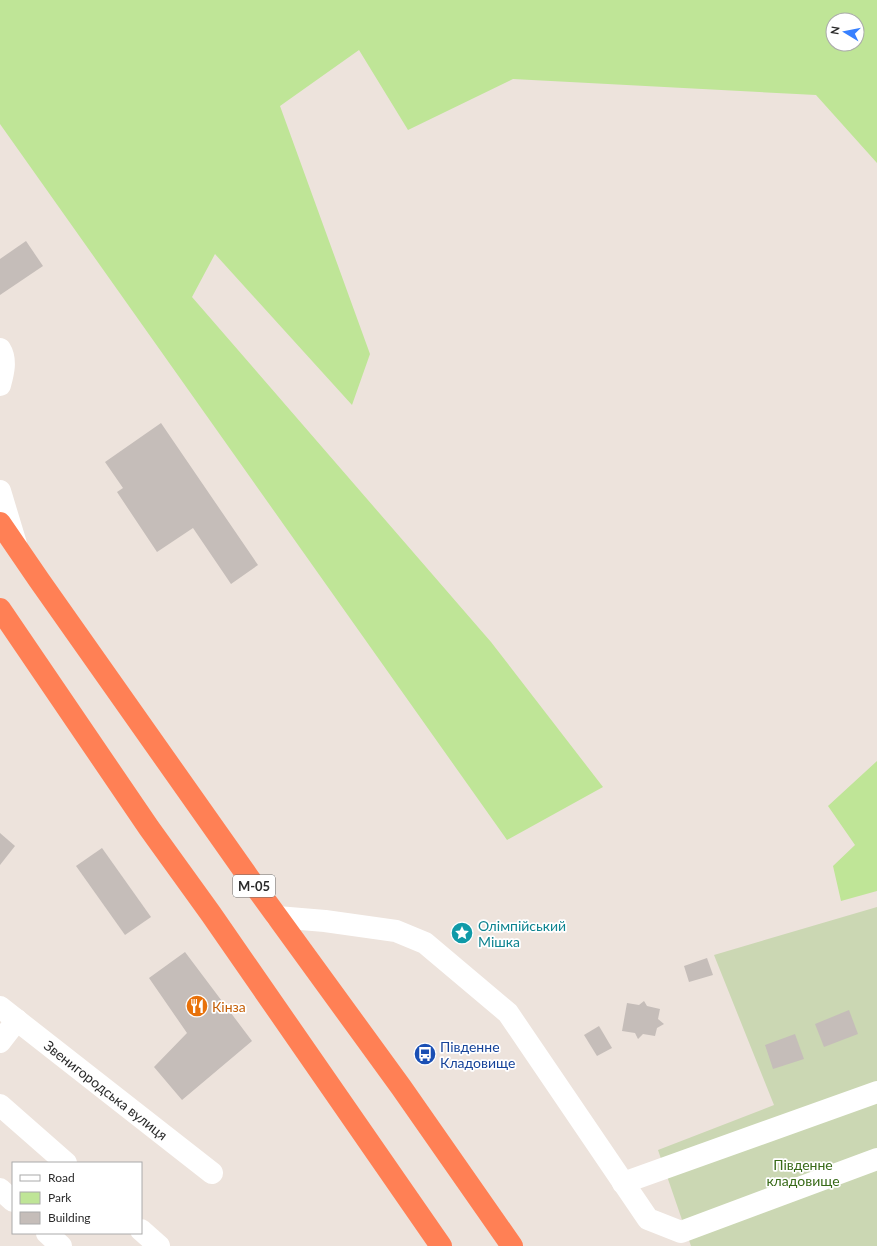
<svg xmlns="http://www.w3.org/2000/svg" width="877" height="1246" viewBox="0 0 877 1246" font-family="Lato,sans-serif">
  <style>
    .green { fill: #bfe597; fill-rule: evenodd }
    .cemetery { fill: #cbd7b3 }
    .building { fill: #c5bdb9 }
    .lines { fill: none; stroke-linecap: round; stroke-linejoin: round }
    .minor { stroke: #fff; stroke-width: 22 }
    .highway { stroke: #ff8055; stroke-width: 22 }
    .labels { text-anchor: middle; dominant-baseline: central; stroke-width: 3.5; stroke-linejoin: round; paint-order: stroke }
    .shield { fill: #fff; stroke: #6a6a6a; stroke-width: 1 }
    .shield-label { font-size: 13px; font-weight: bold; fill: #2a2a2a }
    .culture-label { font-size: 14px; fill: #0d838f; stroke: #fff; text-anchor: start }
    .food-label { font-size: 14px; fill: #c56008; stroke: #fff; text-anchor: start }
    .transit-label { font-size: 14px; fill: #164399; stroke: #fff; text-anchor: start }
    .street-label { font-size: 14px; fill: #2a2a2a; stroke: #fff }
    .park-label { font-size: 14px; fill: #386a18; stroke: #fff }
  </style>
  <rect width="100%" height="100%" fill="#ede3dc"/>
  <g class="green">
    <path d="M 0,0 L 877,0 L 877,163 L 816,95 L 513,79 L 408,130 L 359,50 L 280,106 L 370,354 L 352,405 L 215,254 L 192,297 L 491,642 L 603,787 L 507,840 L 0,124 ZM 833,20 L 857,20 L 857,44 L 833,44 Z"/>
    <path d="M 877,761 L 877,891 L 841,901 L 833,866 L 855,845 L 828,806 Z"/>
  </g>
  <path class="cemetery" d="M 877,907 L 877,1246 L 691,1246 L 658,1150 L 774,1105 L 714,955 Z"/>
  <g class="building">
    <path d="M 26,241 L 43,266 L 0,295 L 0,259 Z"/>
    <path d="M 161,423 L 258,565 L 231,584 L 193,528 L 157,552 L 117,492 L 123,488 L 105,462 Z"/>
    <path d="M 0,833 L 15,846 L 0,865 Z"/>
    <path d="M 102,848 L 151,917 L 125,935 L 76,866 Z"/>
    <path d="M 185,952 L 252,1041 L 182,1100 L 154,1067 L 187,1033 L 149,978 Z"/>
    <path d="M 707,958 L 713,975 L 689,982 L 684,966 Z"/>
    <path d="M 644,1001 L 647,1006 L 660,1009 L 658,1019 L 664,1024 L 657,1028 L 655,1036 L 643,1034 L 638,1039 L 635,1033 L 622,1031 L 627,1003 L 639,1005 Z"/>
    <path d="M 849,1010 L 858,1034 L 824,1047 L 815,1024 Z"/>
    <path d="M 599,1026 L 612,1048 L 597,1056 L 584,1035 Z"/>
    <path d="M 795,1034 L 804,1059 L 773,1069 L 765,1045 Z"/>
  </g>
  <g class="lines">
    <g class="minor">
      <path d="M 0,349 C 7,360 3,374 0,385"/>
      <path d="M 0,491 L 16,544"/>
      <path d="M 277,917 L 325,921 L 396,931 L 425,943 L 508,1013 L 648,1219 L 681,1232 L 877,1159"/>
      <path d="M 0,1007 L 212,1173"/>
      <path d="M 0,1042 L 17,1020"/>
      <path d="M 0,1105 L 66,1163"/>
      <path d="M 623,1183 L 877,1092"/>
      <path d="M 0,1189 L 13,1201"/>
      <path d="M 141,1230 L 159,1246"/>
      <path d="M 47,1233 L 61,1246"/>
    </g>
    <g class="highway">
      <path d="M 0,523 L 39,580 L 249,878 L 401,1087 L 512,1246"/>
      <path d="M 0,609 L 149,828 L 211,914 L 441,1246"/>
    </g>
  </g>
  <defs>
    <g id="sight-disc" transform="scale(1.15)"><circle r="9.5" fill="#0f9aa8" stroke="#fff"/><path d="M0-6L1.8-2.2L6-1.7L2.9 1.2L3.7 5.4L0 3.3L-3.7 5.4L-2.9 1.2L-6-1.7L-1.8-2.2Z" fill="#fff"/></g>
    <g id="restaurant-disc" transform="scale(1.15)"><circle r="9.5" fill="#e8710a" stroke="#fff"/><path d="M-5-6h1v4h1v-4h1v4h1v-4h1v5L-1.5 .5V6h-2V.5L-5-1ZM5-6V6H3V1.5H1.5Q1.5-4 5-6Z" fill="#fff"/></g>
    <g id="bus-disc" transform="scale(1.15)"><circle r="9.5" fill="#1a4fb4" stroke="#fff"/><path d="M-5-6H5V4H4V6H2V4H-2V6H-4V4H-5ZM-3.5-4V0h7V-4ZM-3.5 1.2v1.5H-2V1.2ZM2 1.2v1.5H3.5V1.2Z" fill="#fff"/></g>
  </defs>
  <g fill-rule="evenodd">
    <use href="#sight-disc" x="462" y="933"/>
    <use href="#restaurant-disc" x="197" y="1006"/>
    <use href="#bus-disc" x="425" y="1054"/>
  </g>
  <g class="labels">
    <rect class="shield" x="233" y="875" width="42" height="22" rx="3"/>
    <g class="shield-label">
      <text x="254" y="886">М-05</text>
    </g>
    <g class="culture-label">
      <text x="478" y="925">Олімпійський<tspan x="478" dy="16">Мішка</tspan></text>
    </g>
    <g class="food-label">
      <text x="212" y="1006">Кінза</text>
    </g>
    <g class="transit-label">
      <text x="440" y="1046">Південне<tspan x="440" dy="16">Кладовище</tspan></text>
    </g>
    <g class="street-label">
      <text transform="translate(106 1090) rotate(38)">Звенигородська вулиця</text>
    </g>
    <g class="park-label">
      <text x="803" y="1164">Південне<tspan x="803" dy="16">кладовище</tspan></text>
    </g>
  </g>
  <rect x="12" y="1162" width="130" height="72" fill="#ffffff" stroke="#aaaaaa"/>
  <rect x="20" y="1175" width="20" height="6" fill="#ffffff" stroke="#aaaaaa"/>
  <text x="48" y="1182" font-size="12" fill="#2a2a2a">Road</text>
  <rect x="20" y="1192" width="20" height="12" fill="#bfe597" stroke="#aaaaaa"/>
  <text x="48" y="1202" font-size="12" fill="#2a2a2a">Park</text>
  <rect x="20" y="1212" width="20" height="12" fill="#c5bdb9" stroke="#aaaaaa"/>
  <text x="48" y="1222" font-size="12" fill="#2a2a2a">Building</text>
  <g transform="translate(845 32) rotate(280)"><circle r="19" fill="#ffffff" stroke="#aaaaaa"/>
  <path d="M0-3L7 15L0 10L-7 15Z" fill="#3780ff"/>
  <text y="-6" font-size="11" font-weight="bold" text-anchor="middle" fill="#2a2a2a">N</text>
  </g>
</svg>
